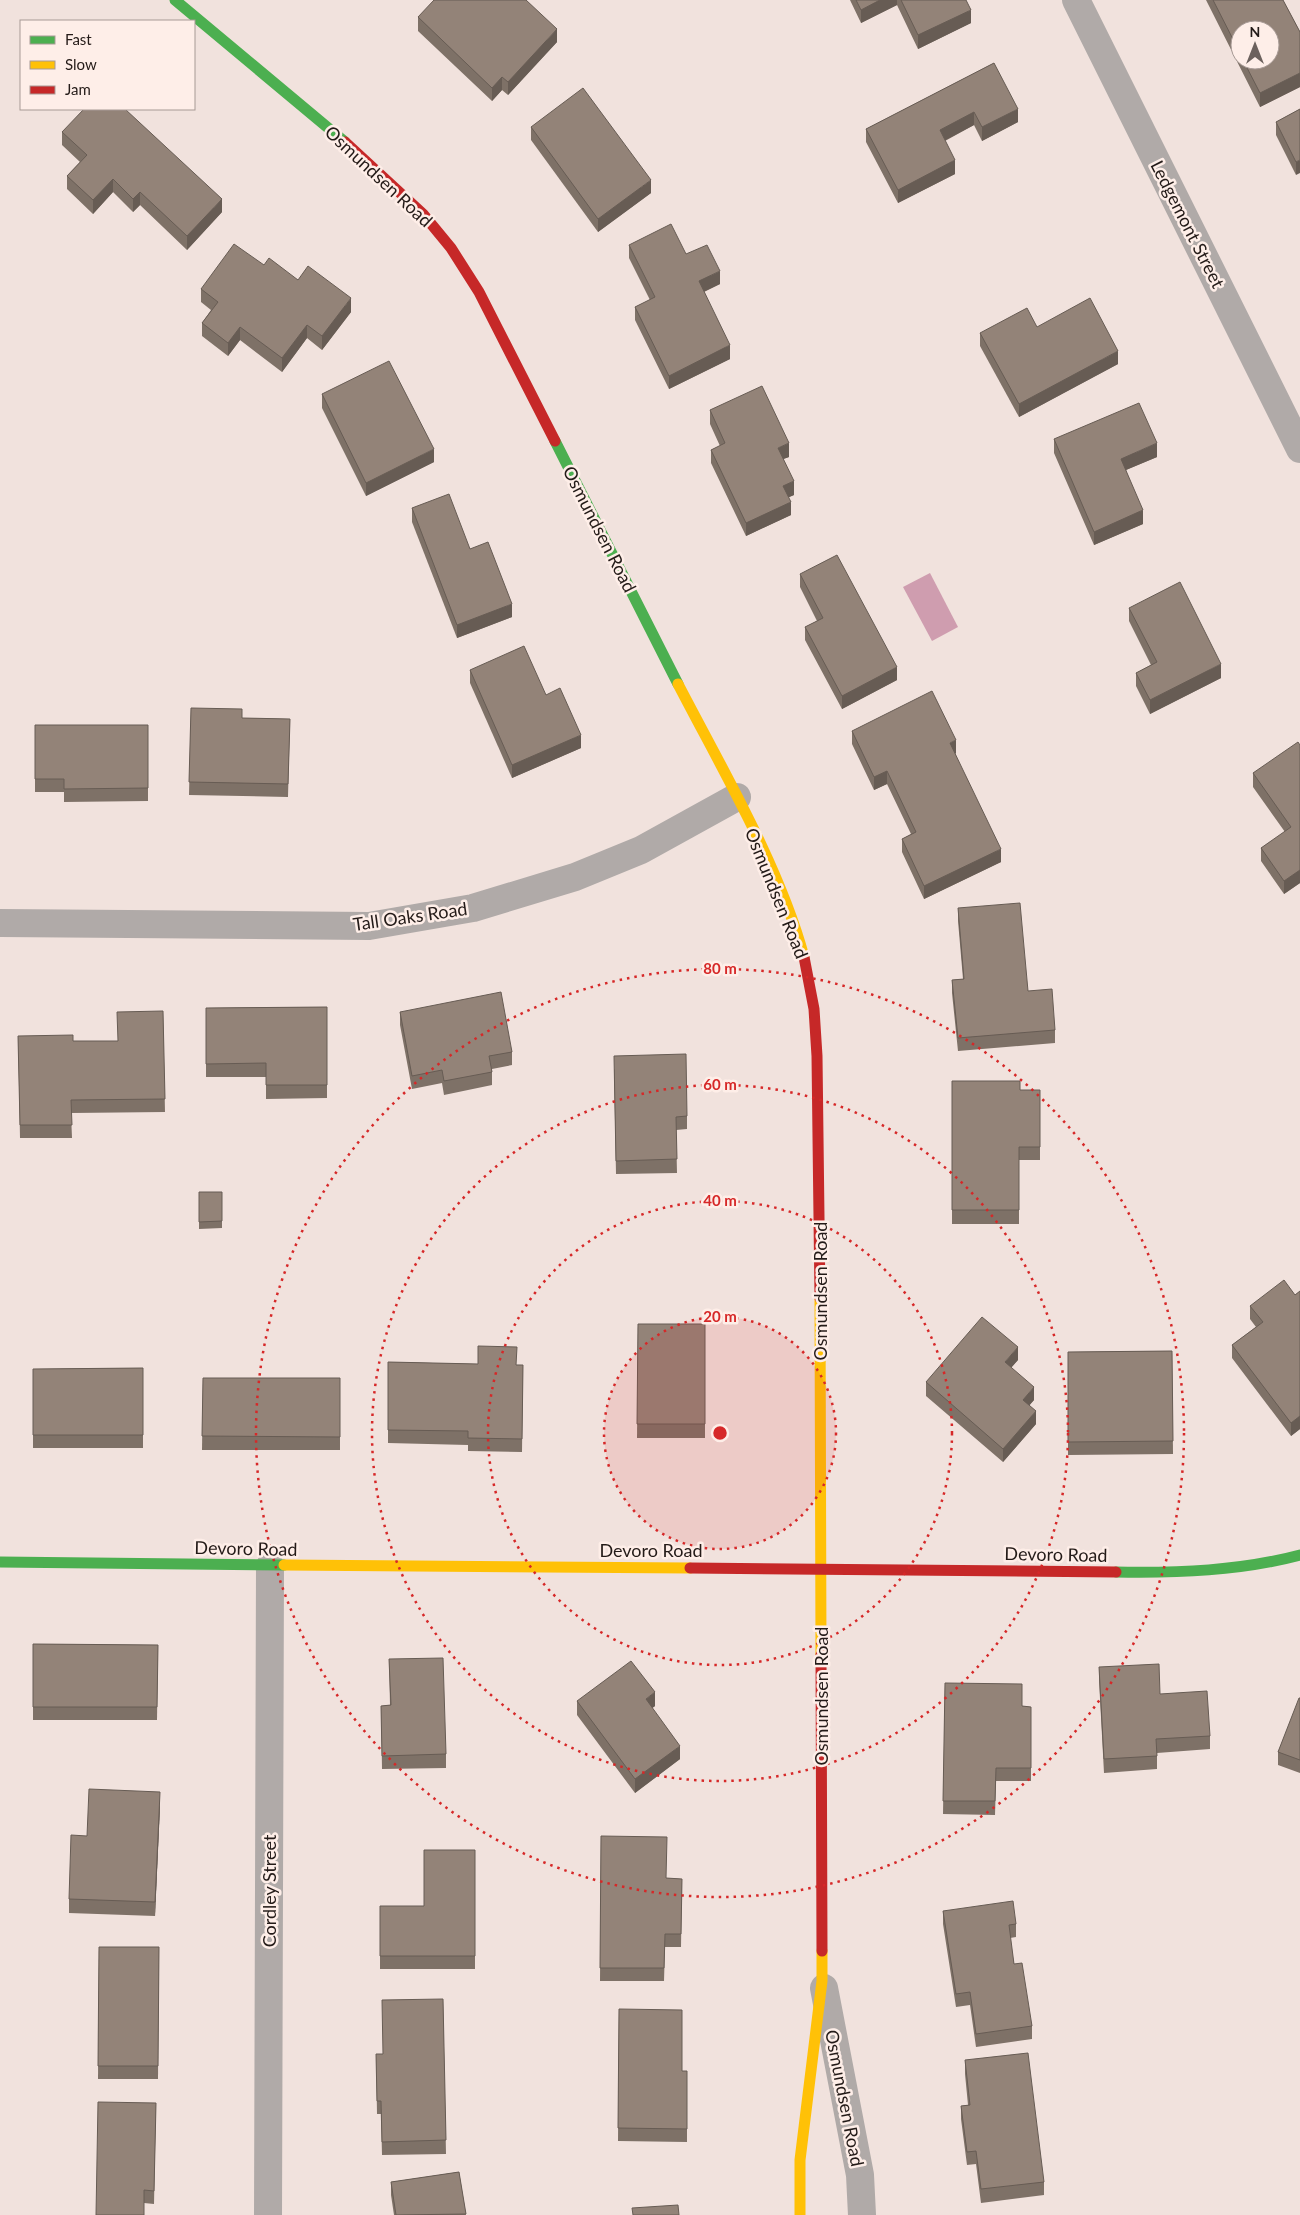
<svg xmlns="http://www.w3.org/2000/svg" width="1300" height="2215" viewBox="0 0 1300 2215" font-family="Lato,sans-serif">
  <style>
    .water { fill: #cf9daf }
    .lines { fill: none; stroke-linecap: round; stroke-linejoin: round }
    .street { stroke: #b0aaa8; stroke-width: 28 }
    .fast { stroke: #4caf50; stroke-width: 11 }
    .slow { stroke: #ffc107; stroke-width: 11 }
    .jam { stroke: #c62828; stroke-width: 11 }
    .wall { fill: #7e7167; fill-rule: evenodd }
    .shaded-wall { fill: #675c54 }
    .building { fill: #938378; stroke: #675c54 }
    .ring { fill: none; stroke: #d62828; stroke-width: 2.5; stroke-dasharray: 2.5 5 }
    .labels { text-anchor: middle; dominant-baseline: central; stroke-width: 5; stroke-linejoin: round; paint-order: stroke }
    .street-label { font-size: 18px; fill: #241b18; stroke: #feeee8 }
    .centre { fill: #d62828; stroke: #feeee8; stroke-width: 2.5 }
    .ring-label { font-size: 15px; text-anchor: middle; font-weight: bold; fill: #d62828; stroke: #feeee8; stroke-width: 5; stroke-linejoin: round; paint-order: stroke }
  </style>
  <rect width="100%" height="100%" fill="#f1e2dd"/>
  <path class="water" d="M 930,573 L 958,627 L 932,641 L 903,587 Z"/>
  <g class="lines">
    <g class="street">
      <path d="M 1076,0 L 1300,449"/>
      <path d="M 0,923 L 369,926 L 473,908 L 575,877 L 641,850 L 737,797"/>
      <path d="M 824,1988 L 860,2175 L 862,2215"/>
      <path d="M 268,2215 L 270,1566"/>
    </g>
    <g class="fast">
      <path d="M 175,0 L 345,142"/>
      <path d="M 555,441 L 678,684"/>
      <path d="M 0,1562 L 284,1565"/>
      <path d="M 1116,1572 C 1178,1573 1240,1571 1300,1555"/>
    </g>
    <g class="slow">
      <path d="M 678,684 C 722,769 779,865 804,957"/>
      <path d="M 820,1298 L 821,1655"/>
      <path d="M 284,1565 L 690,1568"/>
      <path d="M 800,2215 L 800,2160 L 822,1981 L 822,1951"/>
    </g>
    <g class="jam">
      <path d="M 345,142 L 423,214 L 451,248 L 479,292 L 555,441"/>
      <path d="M 804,957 L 814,1009 L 817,1056 L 820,1298"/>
      <path d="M 690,1568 L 1116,1572"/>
      <path d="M 821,1655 L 822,1951"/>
    </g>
  </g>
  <g class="wall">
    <path d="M 850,0 L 966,0 L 971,23 L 918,49 L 897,5 L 861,23 Z"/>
    <path d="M 1206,0 L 1283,0 L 1300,32 L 1300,87 L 1260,107 ZM 1240,30 L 1270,60 L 1240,60 Z"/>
    <path d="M 418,17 L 557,42 L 508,95 L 502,90 L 492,101 L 418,31 Z"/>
    <path d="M 994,63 L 1018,122 L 982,141 L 974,125 L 945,141 L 955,174 L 898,203 L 866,142 L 866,129 Z"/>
    <path d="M 1300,109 L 1296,175 L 1276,135 L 1276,122 Z"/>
    <path d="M 531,127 L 651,193 L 598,232 L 531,140 Z"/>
    <path d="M 62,132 L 222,212 L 187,250 L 140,205 L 133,212 L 113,192 L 93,214 L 67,189 L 67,176 L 80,162 L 62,145 Z"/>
    <path d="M 629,245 L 686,254 L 720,284 L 704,292 L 730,359 L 669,389 L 635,320 L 635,307 L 650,300 L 629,258 Z"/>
    <path d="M 264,265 L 298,280 L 351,312 L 322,350 L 307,338 L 282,372 L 240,340 L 228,356 L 202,336 L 202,323 L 211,310 L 201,302 L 201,289 Z"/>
    <path d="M 980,333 L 1118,364 L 1019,417 L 980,346 Z"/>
    <path d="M 322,394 L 434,462 L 366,496 L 322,408 Z"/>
    <path d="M 710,410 L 789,457 L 783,459 L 794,495 L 788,497 L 791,515 L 746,536 L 711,463 L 711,450 L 720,446 L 710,424 Z"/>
    <path d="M 1054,439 L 1157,457 L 1126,470 L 1143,524 L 1094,545 L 1054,453 Z"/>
    <path d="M 412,508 L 470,549 L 512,617 L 457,638 L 412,522 Z"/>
    <path d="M 800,574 L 897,680 L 842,709 L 805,640 L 805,627 L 817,621 L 800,587 Z"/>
    <path d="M 1129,608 L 1221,678 L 1150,714 L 1136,686 L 1136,673 L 1151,665 L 1129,621 Z"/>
    <path d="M 470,670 L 546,695 L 581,748 L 512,778 L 470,683 Z"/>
    <path d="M 191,708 L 242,718 L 290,719 L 288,797 L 189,795 Z"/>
    <path d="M 35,725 L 148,725 L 148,801 L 64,802 L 64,792 L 35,792 Z"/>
    <path d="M 852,731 L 956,753 L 955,754 L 1001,862 L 924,899 L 902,852 L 902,839 L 911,834 L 887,784 L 874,790 L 852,744 Z"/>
    <path d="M 1300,745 L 1300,883 L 1284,894 L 1261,861 L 1261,848 L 1285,832 L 1253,787 L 1253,773 Z"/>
    <path d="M 958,908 L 1028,991 L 1055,1030 L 1055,1043 L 958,1051 L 952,993 L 952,980 L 963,979 L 958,921 Z"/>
    <path d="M 327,1007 L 327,1098 L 266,1099 L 266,1077 L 206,1077 L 206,1008 Z"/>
    <path d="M 163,1011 L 165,1112 L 71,1113 L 72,1138 L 20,1138 L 18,1036 L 73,1041 L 118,1041 Z"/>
    <path d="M 400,1012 L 512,1052 L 512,1065 L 492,1069 L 492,1085 L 444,1095 L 442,1083 L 412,1089 L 400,1025 Z"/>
    <path d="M 614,1069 L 687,1116 L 687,1129 L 676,1130 L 677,1173 L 616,1174 Z"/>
    <path d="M 952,1081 L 1020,1090 L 1040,1090 L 1040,1160 L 1019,1160 L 1019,1224 L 952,1224 Z"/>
    <path d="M 199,1192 L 222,1192 L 222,1228 L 199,1229 Z"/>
    <path d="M 1300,1291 L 1300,1429 L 1291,1436 L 1232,1358 L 1232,1345 L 1256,1327 L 1250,1319 L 1250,1306 L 1295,1295 Z"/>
    <path d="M 638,1324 L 705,1324 L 705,1438 L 637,1438 Z"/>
    <path d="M 1172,1351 L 1173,1454 L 1068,1455 L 1068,1352 Z"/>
    <path d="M 1018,1360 L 1011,1367 L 1034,1400 L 1029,1405 L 1036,1424 L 1003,1462 L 926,1396 L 926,1382 Z"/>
    <path d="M 388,1362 L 523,1365 L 522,1452 L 468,1451 L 468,1445 L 388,1443 Z"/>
    <path d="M 143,1368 L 143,1448 L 33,1448 L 33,1369 Z"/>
    <path d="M 203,1378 L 340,1378 L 340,1450 L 202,1450 Z"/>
    <path d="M 33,1644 L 158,1645 L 157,1720 L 33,1720 Z"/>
    <path d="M 389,1659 L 446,1754 L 446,1768 L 382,1769 L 381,1706 L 390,1705 Z"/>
    <path d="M 1099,1667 L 1160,1694 L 1210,1736 L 1210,1749 L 1157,1753 L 1157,1769 L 1104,1773 L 1099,1680 Z"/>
    <path d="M 945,1683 L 1022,1706 L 1031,1707 L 1031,1781 L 996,1781 L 995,1815 L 943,1814 Z"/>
    <path d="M 1300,1698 L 1300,1773 L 1278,1765 L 1278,1752 Z"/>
    <path d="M 577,1701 L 655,1706 L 652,1708 L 680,1759 L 635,1793 L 577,1715 Z"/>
    <path d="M 160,1806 L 155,1916 L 69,1913 L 69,1899 L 87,1836 Z"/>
    <path d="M 601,1836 L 666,1878 L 682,1879 L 681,1947 L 665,1947 L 664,1981 L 600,1981 Z"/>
    <path d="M 475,1850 L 475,1969 L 380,1969 L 380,1906 L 424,1906 Z"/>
    <path d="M 943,1911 L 1016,1924 L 1016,1937 L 1010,1938 L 1014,1964 L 1032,2026 L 1032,2039 L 976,2047 L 970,2005 L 956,2007 L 943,1924 Z"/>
    <path d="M 99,1947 L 159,1947 L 158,2079 L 98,2079 Z"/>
    <path d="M 443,1999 L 446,2154 L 382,2155 L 381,2114 L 377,2114 L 376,2054 L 383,2054 Z"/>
    <path d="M 619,2009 L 682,2071 L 687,2071 L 687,2142 L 618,2141 Z"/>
    <path d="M 965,2060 L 1044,2182 L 1044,2195 L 981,2203 L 976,2164 L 967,2165 L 961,2119 L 961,2106 L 968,2105 L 965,2074 Z"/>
    <path d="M 156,2103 L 154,2204 L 144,2203 L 96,2215 Z"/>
    <path d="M 459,2172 L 466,2215 L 394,2215 L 391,2195 L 391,2182 Z"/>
  </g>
  <g class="shaded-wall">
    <path d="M 880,0 L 897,0 L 897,5 L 861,23 L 861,10 Z"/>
    <path d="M 971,10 L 971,23 L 918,49 L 918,35 Z"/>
    <path d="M 557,29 L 557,42 L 508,95 L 508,82 Z"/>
    <path d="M 1300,73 L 1300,87 L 1260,107 L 1260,93 Z"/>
    <path d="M 502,77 L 502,90 L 492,101 L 492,88 Z"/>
    <path d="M 1018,109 L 1018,122 L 982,141 L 982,127 Z"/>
    <path d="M 974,112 L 974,125 L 940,143 L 940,130 Z"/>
    <path d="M 955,160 L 955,174 L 898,203 L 898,190 Z"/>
    <path d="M 1300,160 L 1300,173 L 1296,175 L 1296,162 Z"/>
    <path d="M 113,179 L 113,192 L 93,214 L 93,200 Z"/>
    <path d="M 651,180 L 651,193 L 598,232 L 598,219 Z"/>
    <path d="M 140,192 L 140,205 L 133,212 L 133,199 Z"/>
    <path d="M 222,199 L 222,212 L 187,250 L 187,236 Z"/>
    <path d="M 720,271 L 720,284 L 699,294 L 699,281 Z"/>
    <path d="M 351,298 L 351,312 L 322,350 L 322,336 Z"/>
    <path d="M 307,325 L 307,338 L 282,372 L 282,358 Z"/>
    <path d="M 240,327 L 240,340 L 228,356 L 228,343 Z"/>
    <path d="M 730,345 L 730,359 L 669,389 L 669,376 Z"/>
    <path d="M 1118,351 L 1118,364 L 1019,417 L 1019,404 Z"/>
    <path d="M 789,443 L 789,457 L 778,461 L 778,448 Z"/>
    <path d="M 1157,443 L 1157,457 L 1121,472 L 1121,459 Z"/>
    <path d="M 434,449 L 434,462 L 366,496 L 366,483 Z"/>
    <path d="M 794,481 L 794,495 L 783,500 L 783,486 Z"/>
    <path d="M 791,502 L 791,515 L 746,536 L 746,523 Z"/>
    <path d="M 1143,510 L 1143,524 L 1094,545 L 1094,532 Z"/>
    <path d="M 512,604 L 512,617 L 457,638 L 457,625 Z"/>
    <path d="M 1221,664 L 1221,678 L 1150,714 L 1150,700 Z"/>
    <path d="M 897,667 L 897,680 L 842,709 L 842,696 Z"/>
    <path d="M 581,735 L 581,748 L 512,778 L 512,765 Z"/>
    <path d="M 956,740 L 956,753 L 950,756 L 950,743 Z"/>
    <path d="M 887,771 L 887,784 L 874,790 L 874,777 Z"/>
    <path d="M 1001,849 L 1001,862 L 924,899 L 924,886 Z"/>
    <path d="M 1300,870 L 1300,883 L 1284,894 L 1284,881 Z"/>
    <path d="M 1018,1347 L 1018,1360 L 1005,1375 L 1005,1362 Z"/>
    <path d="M 1034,1387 L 1034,1400 L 1023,1413 L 1023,1400 Z"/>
    <path d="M 1036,1411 L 1036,1424 L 1003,1462 L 1003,1449 Z"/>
    <path d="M 1300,1416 L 1300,1429 L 1291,1436 L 1291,1423 Z"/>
    <path d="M 655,1692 L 655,1706 L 646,1713 L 646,1699 Z"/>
    <path d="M 680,1746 L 680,1759 L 635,1793 L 635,1779 Z"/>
    <path d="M 160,1792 L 160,1806 L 155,1916 L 155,1902 Z"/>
  </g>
  <g class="building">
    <path d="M 434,0 L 526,0 L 557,29 L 508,82 L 502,77 L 492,88 L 418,17 Z"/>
    <path d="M 856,0 L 880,0 L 861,10 Z"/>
    <path d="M 901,0 L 966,0 L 971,10 L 918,35 Z"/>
    <path d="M 1213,0 L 1283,0 L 1300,32 L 1300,73 L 1260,93 L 1243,60 L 1270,60 L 1270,30 L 1240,30 L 1240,53 Z"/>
    <path d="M 994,63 L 1018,109 L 982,127 L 974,112 L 940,130 L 955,160 L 898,190 L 866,129 Z"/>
    <path d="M 583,88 L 651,180 L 598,219 L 531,127 Z"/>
    <path d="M 84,109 L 125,109 L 222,199 L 187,236 L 140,192 L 133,199 L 113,179 L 93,200 L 67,176 L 87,155 L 62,132 Z"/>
    <path d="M 1300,109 L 1300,160 L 1296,162 L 1276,122 Z"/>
    <path d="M 671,224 L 686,254 L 707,245 L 720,271 L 699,281 L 730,345 L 669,376 L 635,307 L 655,297 L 629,245 Z"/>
    <path d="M 234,244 L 264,265 L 269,258 L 298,280 L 308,266 L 351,298 L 322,336 L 307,325 L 282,358 L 240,327 L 228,343 L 202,323 L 218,302 L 201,289 Z"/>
    <path d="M 1090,298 L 1118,351 L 1019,404 L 980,333 L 1027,308 L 1037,327 Z"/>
    <path d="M 389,361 L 434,449 L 366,483 L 322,394 Z"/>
    <path d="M 762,386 L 789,443 L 778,448 L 794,481 L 783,486 L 791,502 L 746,523 L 711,450 L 725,443 L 710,410 Z"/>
    <path d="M 1139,403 L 1157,443 L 1121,459 L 1143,510 L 1094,532 L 1054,439 Z"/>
    <path d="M 449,494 L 470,549 L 488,542 L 512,604 L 457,625 L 412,508 Z"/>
    <path d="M 837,555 L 897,667 L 842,696 L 805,627 L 823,618 L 800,574 Z"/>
    <path d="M 1180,582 L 1221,664 L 1150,700 L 1136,673 L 1157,662 L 1129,608 Z"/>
    <path d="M 524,646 L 546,695 L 560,688 L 581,735 L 512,765 L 470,670 Z"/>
    <path d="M 932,691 L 956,740 L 950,743 L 1001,849 L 924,886 L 902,839 L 916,832 L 887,771 L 874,777 L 852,731 Z"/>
    <path d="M 191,708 L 242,709 L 242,718 L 290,719 L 288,784 L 189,782 Z"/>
    <path d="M 35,725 L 148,725 L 148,788 L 64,789 L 64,779 L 35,779 Z"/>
    <path d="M 1298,742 L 1300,745 L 1300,870 L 1284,881 L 1261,848 L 1291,827 L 1253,773 Z"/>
    <path d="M 1020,903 L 1028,991 L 1052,989 L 1055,1030 L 958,1038 L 952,980 L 964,979 L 958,908 Z"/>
    <path d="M 501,992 L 512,1052 L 489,1056 L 492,1072 L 444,1081 L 442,1070 L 412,1076 L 400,1012 Z"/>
    <path d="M 327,1007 L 327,1085 L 266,1085 L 266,1063 L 206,1064 L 206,1008 Z"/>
    <path d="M 163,1011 L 165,1099 L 71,1100 L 72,1125 L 20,1125 L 18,1036 L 73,1035 L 73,1041 L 118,1041 L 117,1012 Z"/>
    <path d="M 686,1054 L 687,1116 L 676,1117 L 677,1159 L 616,1161 L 614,1056 Z"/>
    <path d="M 952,1081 L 1020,1081 L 1020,1090 L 1040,1090 L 1040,1147 L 1019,1147 L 1019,1210 L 952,1210 Z"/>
    <path d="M 199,1192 L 222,1192 L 222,1221 L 199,1222 Z"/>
    <path d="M 1284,1280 L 1295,1295 L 1300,1291 L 1300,1416 L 1291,1423 L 1232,1345 L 1263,1322 L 1250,1306 Z"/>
    <path d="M 982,1317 L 1018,1347 L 1005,1362 L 1034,1387 L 1023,1400 L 1036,1411 L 1003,1449 L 926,1382 Z"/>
    <path d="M 638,1324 L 705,1324 L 705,1424 L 637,1424 Z"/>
    <path d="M 478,1346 L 517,1347 L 516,1365 L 523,1365 L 522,1439 L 468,1438 L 468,1431 L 388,1430 L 388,1362 L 478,1364 Z"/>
    <path d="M 1172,1351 L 1173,1441 L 1068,1442 L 1068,1352 Z"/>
    <path d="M 143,1368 L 143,1435 L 33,1435 L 33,1369 Z"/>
    <path d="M 203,1378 L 340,1378 L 340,1437 L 202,1436 Z"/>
    <path d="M 33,1644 L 158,1645 L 157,1707 L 33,1707 Z"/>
    <path d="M 443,1658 L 446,1754 L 382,1756 L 381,1706 L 391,1705 L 389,1659 Z"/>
    <path d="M 631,1661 L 655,1692 L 646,1699 L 680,1746 L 635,1779 L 577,1701 Z"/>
    <path d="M 1159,1664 L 1160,1694 L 1207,1691 L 1210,1736 L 1156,1739 L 1157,1756 L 1104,1759 L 1099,1667 Z"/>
    <path d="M 945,1683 L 1022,1684 L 1022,1706 L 1031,1707 L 1031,1768 L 996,1768 L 995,1801 L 943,1801 Z"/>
    <path d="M 1299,1698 L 1300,1698 L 1300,1760 L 1278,1752 Z"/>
    <path d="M 89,1789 L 160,1792 L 155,1902 L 69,1899 L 71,1835 L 87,1836 Z"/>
    <path d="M 601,1836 L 667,1837 L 666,1878 L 682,1879 L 681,1934 L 665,1934 L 664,1968 L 600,1968 Z"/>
    <path d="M 424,1850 L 475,1850 L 475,1956 L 380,1956 L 380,1906 L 424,1906 Z"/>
    <path d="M 1013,1901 L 1016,1924 L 1009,1925 L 1014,1964 L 1022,1963 L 1032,2026 L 976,2034 L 970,1992 L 956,1994 L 943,1911 Z"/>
    <path d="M 99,1947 L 159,1947 L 158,2066 L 98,2066 Z"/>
    <path d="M 443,1999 L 446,2140 L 382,2142 L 381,2101 L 377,2101 L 376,2054 L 383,2054 L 382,2000 Z"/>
    <path d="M 619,2009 L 682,2010 L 682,2071 L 687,2071 L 687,2129 L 618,2128 Z"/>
    <path d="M 1028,2053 L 1044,2182 L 981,2189 L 976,2151 L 967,2152 L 961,2106 L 970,2105 L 965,2060 Z"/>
    <path d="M 98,2102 L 156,2103 L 154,2191 L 144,2190 L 144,2215 L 96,2215 Z"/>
    <path d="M 459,2172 L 466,2214 L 396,2215 L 391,2182 Z"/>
    <path d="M 678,2205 L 679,2215 L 633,2215 L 632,2208 Z"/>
  </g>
  <circle cx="720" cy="1433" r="116" fill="#d62828" fill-opacity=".12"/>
  <g class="ring">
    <circle cx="720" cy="1433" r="116"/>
    <circle cx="720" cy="1433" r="232"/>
    <circle cx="720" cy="1433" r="348"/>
    <circle cx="720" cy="1433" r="464"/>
  </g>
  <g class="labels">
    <g class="street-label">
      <text transform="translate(379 176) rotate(43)">Osmundsen Road</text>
      <text transform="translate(1188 224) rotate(63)">Ledgemont Street</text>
      <text transform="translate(600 529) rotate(63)">Osmundsen Road</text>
      <text transform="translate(777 893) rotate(68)">Osmundsen Road</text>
      <text transform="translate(410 916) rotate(-8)">Tall Oaks Road</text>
      <text transform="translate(820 1291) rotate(-90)">Osmundsen Road</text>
      <text transform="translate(246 1548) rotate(1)">Devoro Road</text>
      <text x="651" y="1550">Devoro Road</text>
      <text transform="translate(1056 1554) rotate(1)">Devoro Road</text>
      <text transform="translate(821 1696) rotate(-90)">Osmundsen Road</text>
      <text transform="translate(269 1891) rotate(-90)">Cordley Street</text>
      <text transform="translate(845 2098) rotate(79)">Osmundsen Road</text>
    </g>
  </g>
  <circle cx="720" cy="1433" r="8" class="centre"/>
  <g class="ring-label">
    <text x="720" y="974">80 m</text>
    <text x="720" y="1090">60 m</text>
    <text x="720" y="1206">40 m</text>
    <text x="720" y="1322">20 m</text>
  </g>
  <rect x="20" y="20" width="175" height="90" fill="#feeee8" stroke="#a79a95"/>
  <rect x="30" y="36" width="25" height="8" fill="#4caf50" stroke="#a79a95"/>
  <text x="65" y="45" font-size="15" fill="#241b18">Fast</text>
  <rect x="30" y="61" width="25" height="8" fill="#ffc107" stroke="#a79a95"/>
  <text x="65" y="70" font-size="15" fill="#241b18">Slow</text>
  <rect x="30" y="86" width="25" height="8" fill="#c62828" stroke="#a79a95"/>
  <text x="65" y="95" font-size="15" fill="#241b18">Jam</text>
  <g transform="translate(1255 45)"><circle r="24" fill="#feeee8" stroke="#a79a95"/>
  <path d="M0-4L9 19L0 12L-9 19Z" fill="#6c615d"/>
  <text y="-8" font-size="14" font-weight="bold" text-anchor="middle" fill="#241b18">N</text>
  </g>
</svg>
